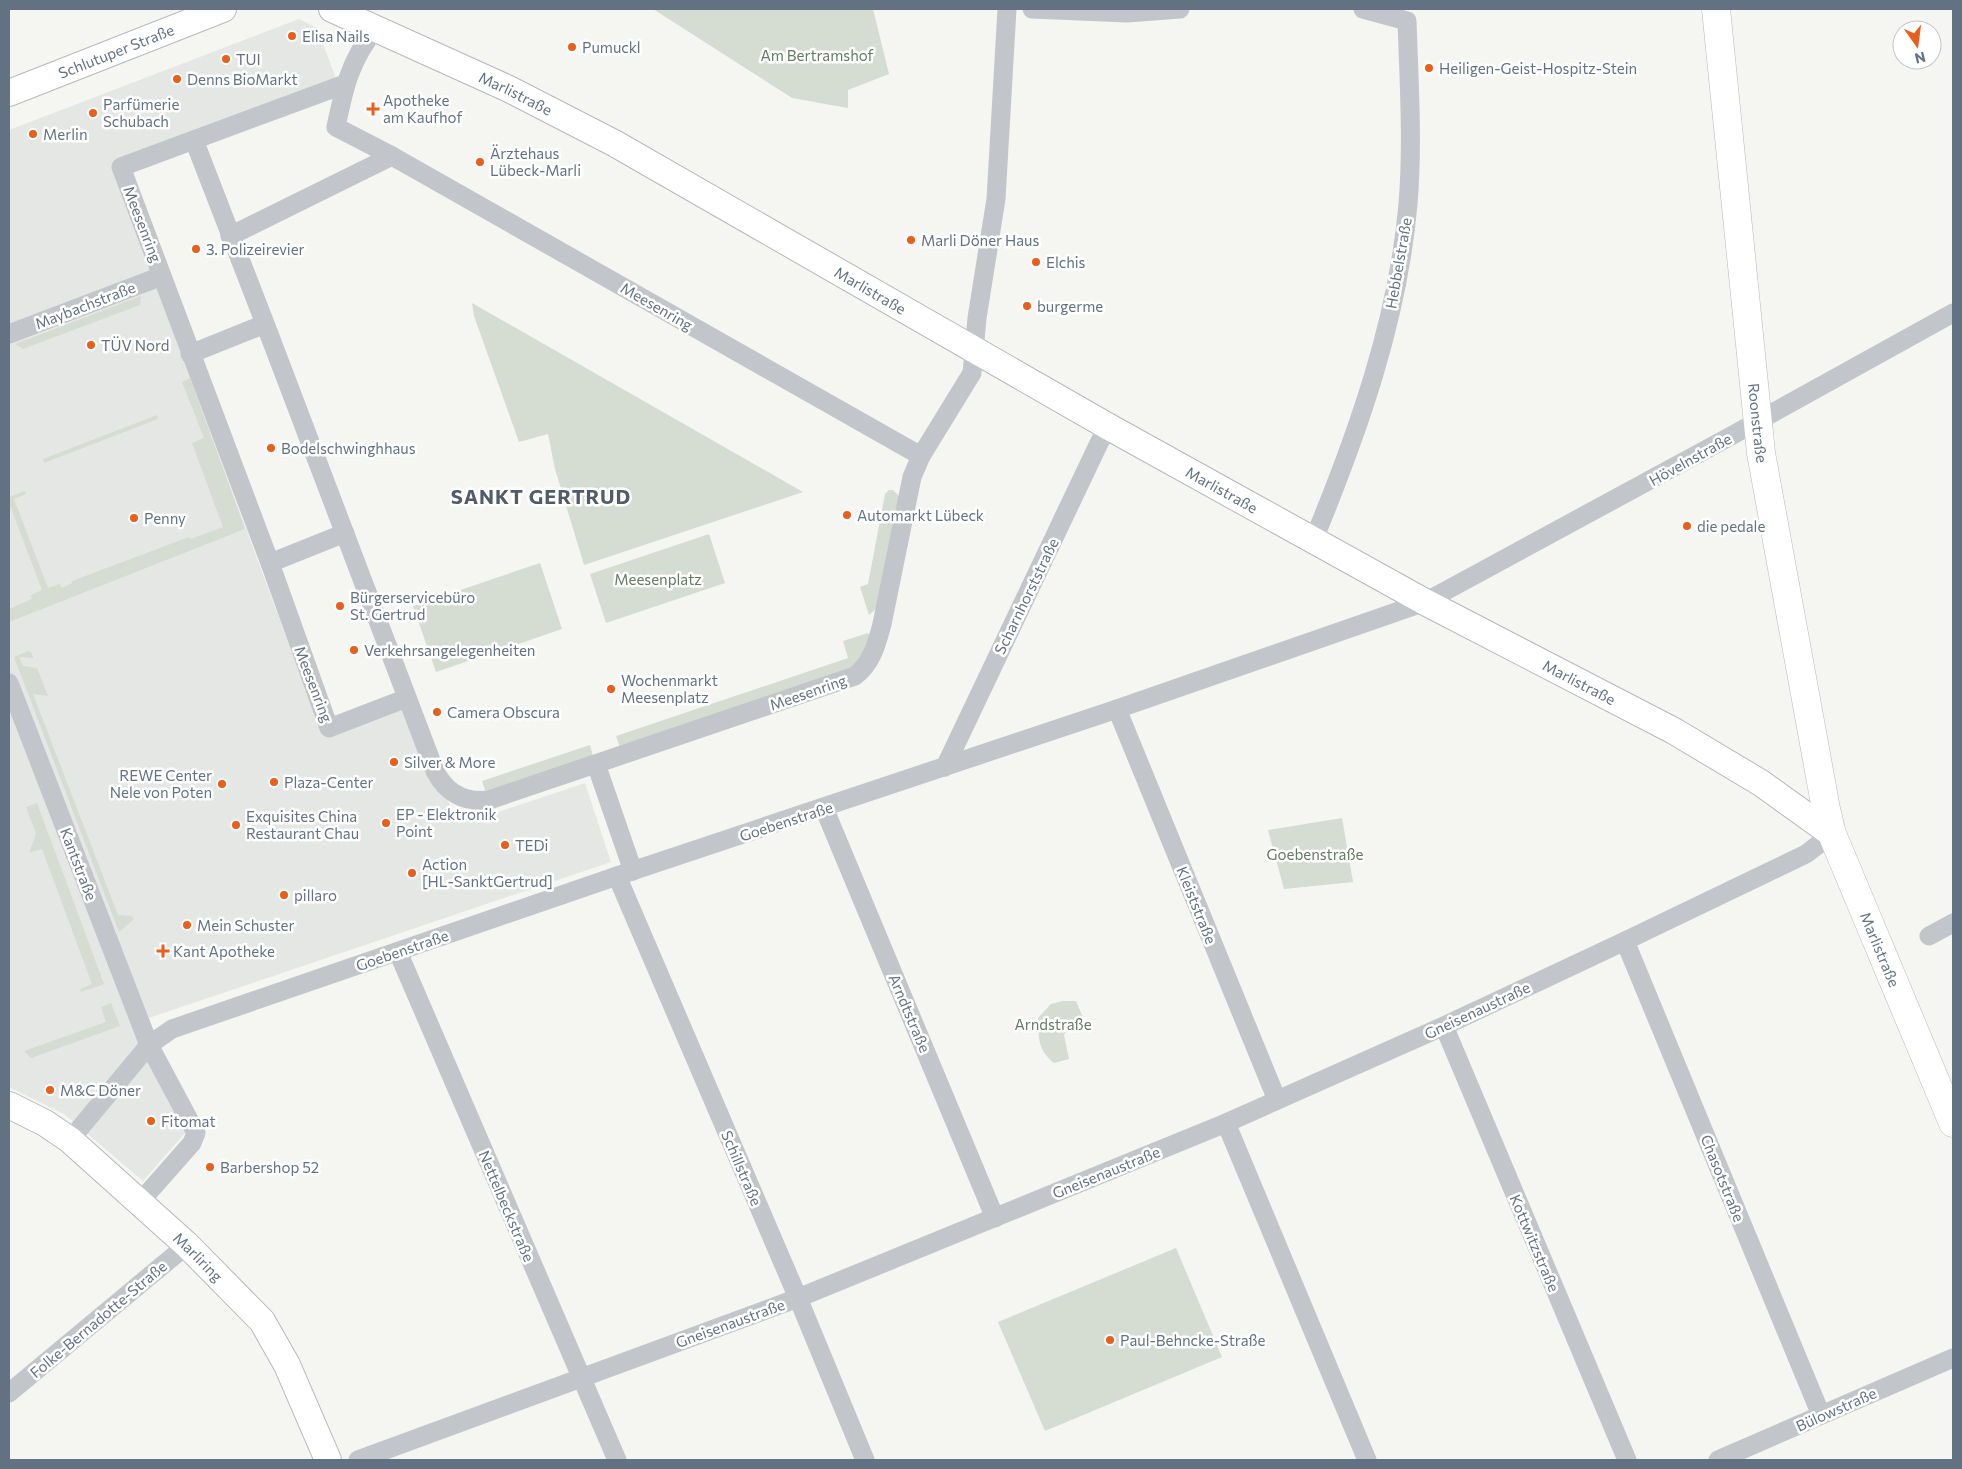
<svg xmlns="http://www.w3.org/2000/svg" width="1962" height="1469" viewBox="0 0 1962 1469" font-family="Commissioner,sans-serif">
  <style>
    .built { fill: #e5e7e4 }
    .green { fill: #d5dcd2 }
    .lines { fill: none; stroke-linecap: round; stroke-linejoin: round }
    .secondary-casing { stroke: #b4b9be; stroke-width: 28 }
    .primary-casing { stroke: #b5b9bd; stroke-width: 29 }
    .street { stroke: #c2c5c9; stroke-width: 19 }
    .secondary { stroke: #fff; stroke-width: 26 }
    .primary { stroke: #fff; stroke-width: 28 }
    .poi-dot { fill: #ea5e1c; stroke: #fff; stroke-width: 2 }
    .labels { text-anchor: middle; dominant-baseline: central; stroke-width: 5; stroke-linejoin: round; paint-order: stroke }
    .poi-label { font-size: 15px; fill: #637283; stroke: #fff; text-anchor: start }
    .street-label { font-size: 15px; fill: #637283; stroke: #fff }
    .park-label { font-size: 15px; fill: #647a62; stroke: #fff }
    .district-label { font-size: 20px; font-weight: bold; letter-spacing: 1px; fill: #515c68; stroke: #fff }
  </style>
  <rect width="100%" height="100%" fill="#f5f5f1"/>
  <path class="built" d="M 299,19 L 317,28 L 337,81 L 112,166 L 318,723 L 409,689 L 452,811 L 483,817 L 585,783 L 611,862 L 131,1024 L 186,1132 L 143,1181 L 64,1114 L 9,1087 L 9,130 Z"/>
  <g class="green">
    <path d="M 653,9 L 873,9 L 889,74 L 848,90 L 848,108 L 792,98 Z"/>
    <path d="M 141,296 L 140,305 L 23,349 L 15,344 Z"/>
    <path d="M 472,303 L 803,492 L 584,565 L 555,469 L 548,434 L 519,442 L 474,316 Z"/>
    <path d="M 190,378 L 245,529 L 9,622 L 9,609 L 32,599 L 31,595 L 42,590 L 9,503 L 9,497 L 25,491 L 26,494 L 14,499 L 48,588 L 60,584 L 62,588 L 72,583 L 72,581 L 189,537 L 191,539 L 223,527 L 192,443 L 204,438 L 182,382 Z"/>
    <path d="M 157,415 L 158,419 L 44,463 L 43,459 Z"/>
    <path d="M 889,490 L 893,490 L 899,496 L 877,608 L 869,615 L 860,587 L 868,584 L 885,494 Z"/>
    <path d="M 709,534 L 725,583 L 606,623 L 590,574 Z"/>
    <path d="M 540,563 L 562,629 L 436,672 L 413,606 Z"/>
    <path d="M 868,633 L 872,638 L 852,670 L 620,748 L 616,736 L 848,658 L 843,641 Z"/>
    <path d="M 28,651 L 32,653 L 33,658 L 19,657 L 23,666 L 37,668 L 48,696 L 33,694 L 118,915 L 132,916 L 134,919 L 119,932 L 14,657 Z"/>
    <path d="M 590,745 L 593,756 L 486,793 L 482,781 Z"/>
    <path d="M 37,803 L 104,984 L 81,992 L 80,989 L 92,984 L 42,849 L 29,853 L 36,834 L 26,807 Z"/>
    <path d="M 1342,818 L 1353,882 L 1284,889 L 1268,830 Z"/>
    <path d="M 1063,1001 L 1076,1001 L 1084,1020 L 1070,1025 L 1064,1035 L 1069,1059 L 1054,1063 C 1037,1049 1039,1038 1038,1018 L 1051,1004 Z"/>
    <path d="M 111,1003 L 120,1026 L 31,1058 L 24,1051 L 106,1022 L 101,1007 Z"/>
    <path d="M 1176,1248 L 1222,1357 L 1045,1431 L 998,1322 Z"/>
  </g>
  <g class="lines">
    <g class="secondary-casing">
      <g id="secondary">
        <path id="s1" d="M 332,9 L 509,89 L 614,143 L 1109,427 L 1425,602 L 1674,731 L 1761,783 L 1832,834"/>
        <path id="s2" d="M 9,93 L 223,9"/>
        <path id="s3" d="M 9,1105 L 45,1123 L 70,1140 L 187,1245 L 262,1321 L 287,1365 L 328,1460"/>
      </g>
    </g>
    <g class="primary-casing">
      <g id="primary">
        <path id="s4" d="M 1716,9 L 1761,453 L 1826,809 L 1832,834 L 1953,1123"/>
      </g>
    </g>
    <g class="street">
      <path d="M 1032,9 L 1127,13 L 1180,9"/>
      <path d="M 376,28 C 350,60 344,88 336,127 L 392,156 L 921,456"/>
      <path d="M 345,84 L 121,167 L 270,563 L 329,728 L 407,698"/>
      <path d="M 194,140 L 269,334 L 435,771 C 446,793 465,803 489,800 L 855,676 C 872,663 877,643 882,624 L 912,477 L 921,456 L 972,373 L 977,318 L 996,199 L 1007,9"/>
      <path d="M 230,236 L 392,156"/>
      <path d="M 9,334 L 162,276"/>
      <path d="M 190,354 L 265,324"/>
      <path d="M 1314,539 C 1358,432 1398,320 1408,204 C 1413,143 1409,82 1407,21 L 1363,9"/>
      <path d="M 270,563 L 345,533"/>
      <path d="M 9,683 L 149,1045 L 196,1133 L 192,1143 L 140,1202"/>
      <path d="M 1117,709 L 1277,1100"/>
      <path d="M 596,764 L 633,871"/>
      <path d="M 945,767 L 1100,441 L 1109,427"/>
      <path d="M 824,808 L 995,1218"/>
      <path d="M 617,876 L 798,1298 L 865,1460"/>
      <path d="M 1929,936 L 1953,923"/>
      <path d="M 1625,941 L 1821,1415"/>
      <path d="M 398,952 L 617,1460"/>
      <path d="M 1444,1026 L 1627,1460"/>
      <path d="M 1226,1123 L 1367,1460"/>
      <path d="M 70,1140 L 149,1045 L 172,1029 L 617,876 L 1117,709 L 1425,602 L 1731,436 L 1953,313"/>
      <path d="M 9,1393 L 187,1245"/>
      <path d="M 358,1460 L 798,1298 L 1226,1123 L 1444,1026 L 1625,941 L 1806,854 L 1832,834"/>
      <path d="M 1718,1460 L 1953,1358"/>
    </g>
    <use href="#secondary" class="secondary"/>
    <use href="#primary" class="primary"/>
  </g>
  <g class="poi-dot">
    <circle cx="292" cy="36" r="5"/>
    <circle cx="572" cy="47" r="5"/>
    <circle cx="226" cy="59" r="5"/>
    <circle cx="1429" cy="68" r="5"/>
    <circle cx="177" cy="79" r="5"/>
    <path d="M370.5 101.5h5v5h5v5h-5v5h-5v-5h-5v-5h5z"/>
    <circle cx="93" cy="113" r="5"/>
    <circle cx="33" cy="134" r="5"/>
    <circle cx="480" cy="162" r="5"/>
    <circle cx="911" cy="240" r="5"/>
    <circle cx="196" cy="249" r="5"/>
    <circle cx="1036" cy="262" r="5"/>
    <circle cx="1027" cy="306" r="5"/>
    <circle cx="91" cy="345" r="5"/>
    <circle cx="271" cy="448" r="5"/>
    <circle cx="847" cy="515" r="5"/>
    <circle cx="134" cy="518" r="5"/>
    <circle cx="1687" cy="526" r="5"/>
    <circle cx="340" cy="606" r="5"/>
    <circle cx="354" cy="650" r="5"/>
    <circle cx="611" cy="689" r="5"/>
    <circle cx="437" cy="712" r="5"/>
    <circle cx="394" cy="762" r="5"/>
    <circle cx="274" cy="782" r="5"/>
    <circle cx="222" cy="784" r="5"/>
    <circle cx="386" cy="823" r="5"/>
    <circle cx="236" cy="825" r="5"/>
    <circle cx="505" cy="845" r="5"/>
    <circle cx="412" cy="873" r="5"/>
    <circle cx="284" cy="895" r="5"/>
    <circle cx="187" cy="925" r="5"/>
    <path d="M160.5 943.5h5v5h5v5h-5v5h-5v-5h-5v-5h5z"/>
    <circle cx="50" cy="1090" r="5"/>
    <circle cx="151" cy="1121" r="5"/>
    <circle cx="210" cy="1167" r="5"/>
    <circle cx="1110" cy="1340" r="5"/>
  </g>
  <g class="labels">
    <g class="poi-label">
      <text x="302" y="36">Elisa Nails</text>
      <text x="582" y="47">Pumuckl</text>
      <text x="236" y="59">TUI</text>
      <text x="1439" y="68">Heiligen-Geist-Hospitz-Stein</text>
      <text x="187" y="79">Denns BioMarkt</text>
      <text x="383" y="100">Apotheke<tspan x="383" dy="17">am Kaufhof</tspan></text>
      <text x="103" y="104">Parfümerie<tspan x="103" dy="17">Schubach</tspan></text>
      <text x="43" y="134">Merlin</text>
      <text x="490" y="153">Ärztehaus<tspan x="490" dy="17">Lübeck-Marli</tspan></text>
      <text x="921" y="240">Marli Döner Haus</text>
      <text x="206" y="249">3. Polizeirevier</text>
      <text x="1046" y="262">Elchis</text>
      <text x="1037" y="306">burgerme</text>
      <text x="101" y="345">TÜV Nord</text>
      <text x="281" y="448">Bodelschwinghhaus</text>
      <text x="857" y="515">Automarkt Lübeck</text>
      <text x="144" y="518">Penny</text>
      <text x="1697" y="526">die pedale</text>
      <text x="350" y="597">Bürgerservicebüro<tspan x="350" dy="17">St. Gertrud</tspan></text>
      <text x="364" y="650">Verkehrsangelegenheiten</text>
      <text x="621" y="680">Wochenmarkt<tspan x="621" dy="17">Meesenplatz</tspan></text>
      <text x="447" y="712">Camera Obscura</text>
      <text x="404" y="762">Silver &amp; More</text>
      <text x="212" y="775" text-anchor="end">REWE Center<tspan x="212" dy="17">Nele von Poten</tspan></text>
      <text x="284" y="782">Plaza-Center</text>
      <text x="396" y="814">EP - Elektronik<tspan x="396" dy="17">Point</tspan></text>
      <text x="246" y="816">Exquisites China<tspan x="246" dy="17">Restaurant Chau</tspan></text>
      <text x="515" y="845">TEDi</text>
      <text x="422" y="864">Action<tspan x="422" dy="17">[HL-SanktGertrud]</tspan></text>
      <text x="294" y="895">pillaro</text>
      <text x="197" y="925">Mein Schuster</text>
      <text x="173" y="951">Kant Apotheke</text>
      <text x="60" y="1090">M&amp;C Döner</text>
      <text x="161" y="1121">Fitomat</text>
      <text x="220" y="1167">Barbershop 52</text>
      <text x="1120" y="1340">Paul-Behncke-Straße</text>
    </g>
    <g class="street-label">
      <text stroke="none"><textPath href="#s2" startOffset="115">Schlutuper Straße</textPath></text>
      <text stroke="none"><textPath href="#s1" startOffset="202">Marlistraße</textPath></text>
      <text transform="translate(143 224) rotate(69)">Meesenring</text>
      <text transform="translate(1398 263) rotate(-80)">Hebbelstraße</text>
      <text stroke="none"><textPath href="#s1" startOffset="608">Marlistraße</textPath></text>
      <text transform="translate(85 305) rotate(-21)">Maybachstraße</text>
      <text transform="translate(657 306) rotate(30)">Meesenring</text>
      <text stroke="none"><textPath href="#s4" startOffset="416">Roonstraße</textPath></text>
      <text transform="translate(1690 459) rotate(-29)">Hövelnstraße</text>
      <text stroke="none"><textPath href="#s1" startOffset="1012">Marlistraße</textPath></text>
      <text transform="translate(1026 596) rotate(-64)">Scharnhorststraße</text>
      <text stroke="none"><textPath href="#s1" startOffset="1418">Marlistraße</textPath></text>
      <text transform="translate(314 684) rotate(69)">Meesenring</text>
      <text transform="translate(808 692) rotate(-19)">Meesenring</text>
      <text transform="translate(786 821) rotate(-18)">Goebenstraße</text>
      <text transform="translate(79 864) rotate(69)">Kantstraße</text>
      <text transform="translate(1197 905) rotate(68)">Kleiststraße</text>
      <text stroke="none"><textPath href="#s4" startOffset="959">Marlistraße</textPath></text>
      <text transform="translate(402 950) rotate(-19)">Goebenstraße</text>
      <text transform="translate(1477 1010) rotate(-25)">Gneisenaustraße</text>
      <text transform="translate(910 1013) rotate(67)">Arndtstraße</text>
      <text transform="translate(742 1168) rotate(67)">Schillstraße</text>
      <text transform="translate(1106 1172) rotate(-22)">Gneisenaustraße</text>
      <text transform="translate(1723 1178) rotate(68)">Chasotstraße</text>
      <text transform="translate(507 1206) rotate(67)">Nettelbeckstraße</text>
      <text transform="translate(1535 1243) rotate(67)">Kottwitzstraße</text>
      <text stroke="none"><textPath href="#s3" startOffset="244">Marliring</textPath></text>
      <text transform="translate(98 1319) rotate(-40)">Folke-Bernadotte-Straße</text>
      <text transform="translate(730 1323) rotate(-20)">Gneisenaustraße</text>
      <text transform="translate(1836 1409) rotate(-24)">Bülowstraße</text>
    </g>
    <g class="park-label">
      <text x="817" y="55">Am Bertramshof</text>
      <text x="658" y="579">Meesenplatz</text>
      <text x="1315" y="854">Goebenstraße</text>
      <text x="1053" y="1024">Arndstraße</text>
    </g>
    <g class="district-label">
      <text x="541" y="496">SANKT GERTRUD</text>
    </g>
  </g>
  <rect width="1962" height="1469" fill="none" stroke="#637283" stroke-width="20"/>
  <g transform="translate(1917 45) rotate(166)"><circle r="24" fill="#ffffff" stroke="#c1c7cd"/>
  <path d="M0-4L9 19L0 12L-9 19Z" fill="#ea5e1c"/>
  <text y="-8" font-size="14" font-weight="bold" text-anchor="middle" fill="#637283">N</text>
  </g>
</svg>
